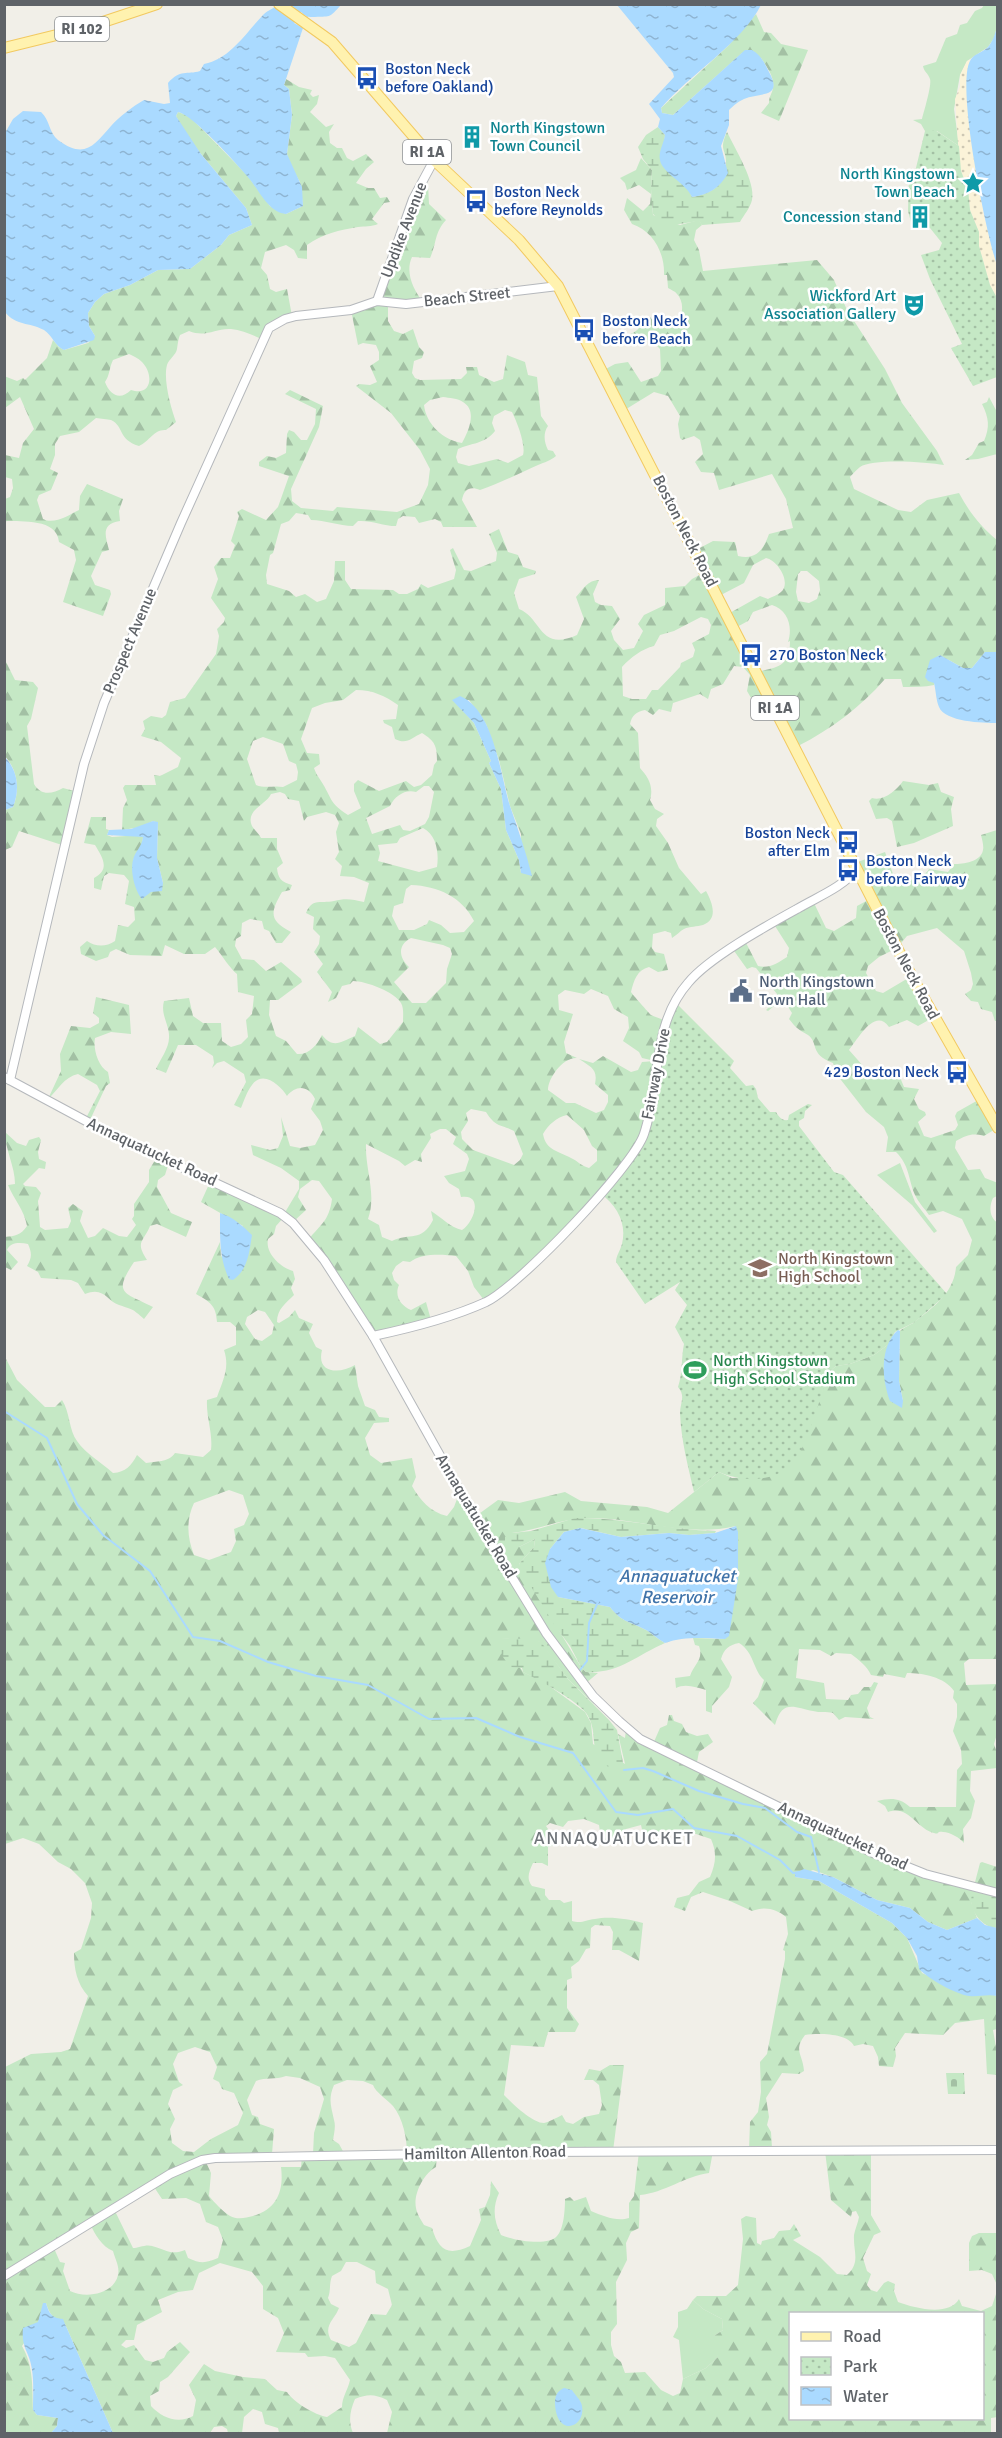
<svg xmlns="http://www.w3.org/2000/svg" width="1002" height="2438" viewBox="0 0 1002 2438" font-family="Signika,sans-serif">
  <style>
    .grass { fill: #c5e8c5 }
    .forest { fill: url(#forest-firs); fill-rule: evenodd }
    .wetland { fill: url(#wetland-marsh) }
    .sand { fill: url(#sand-dots) }
    .cemetery { fill: url(#cemetery-stones) }
    .park { fill: url(#park-dots) }
    .water { fill: url(#water-ripples) }
    .lines { fill: none; stroke-linecap: round; stroke-linejoin: round }
    .stream { stroke: #aadaff; stroke-width: 2 }
    .tertiary-casing { stroke: #b5b8bc; stroke-width: 10 }
    .primary-casing { stroke: #f2c960; stroke-width: 12 }
    .tertiary { stroke: #fff; stroke-width: 8 }
    .primary { stroke: #fff2af; stroke-width: 10 }
    .labels { text-anchor: middle; dominant-baseline: central; stroke-width: 5; stroke-linejoin: round; paint-order: stroke }
    .shield { fill: #fff; stroke: #8f9295; stroke-width: 1.5 }
    .shield-label { font-size: 15px; font-weight: bold; fill: #5f6368 }
    .transit-label { font-size: 16px; fill: #164399; stroke: #fff; text-anchor: start }
    .culture-label { font-size: 16px; fill: #0d838f; stroke: #fff; text-anchor: end }
    .street-label { font-size: 16px; fill: #5f6368; stroke: #fff }
    .service-label { font-size: 16px; fill: #4e5e75; stroke: #fff; text-anchor: start }
    .education-label { font-size: 16px; fill: #785e54; stroke: #fff; text-anchor: start }
    .leisure-label { font-size: 16px; fill: #27864d; stroke: #fff; text-anchor: start }
    .water-label { font-size: 18px; font-style: italic; fill: #4174aa; stroke: #fff }
    .neighbourhood-label { font-size: 18px; letter-spacing: 1.5px; fill: #70757a; stroke: #fff }
  </style>
  <defs>
    <pattern id="forest-firs" width="22" height="20" patternUnits="userSpaceOnUse" patternTransform="scale(1.5)"><rect width="22" height="20" fill="#c5e8c5"/><path d="M5 1l3.5 6h-7zM16 11l3.5 6h-7z" fill="#a3c0a4"/></pattern>
    <pattern id="wetland-marsh" width="20" height="14" patternUnits="userSpaceOnUse" patternTransform="scale(1.5)"><rect width="20" height="14" fill="#c5e8c5"/><path d="M1 5h8M5 5V1M11 12h8M15 12V8" fill="none" stroke="#a3c0a4"/></pattern>
    <pattern id="sand-dots" width="8" height="8" patternUnits="userSpaceOnUse" patternTransform="scale(1.5)"><rect width="8" height="8" fill="#fbf3d9"/><path d="M2 2h.1M6 6h.1" fill="none" stroke="#cec8b4" stroke-width="1.8" stroke-linecap="round"/></pattern>
    <pattern id="cemetery-stones" width="16" height="16" patternUnits="userSpaceOnUse" patternTransform="scale(1.5)"><rect width="16" height="16" fill="#c5e8c5"/><path d="M2 7V4a2 2 0 0 1 4 0v3zM10 15v-3a2 2 0 0 1 4 0v3z" fill="#a3c0a4"/></pattern>
    <pattern id="park-dots" width="8" height="8" patternUnits="userSpaceOnUse" patternTransform="scale(1.5)"><rect width="8" height="8" fill="#c5e8c5"/><path d="M2 2h.1M6 6h.1" fill="none" stroke="#a3c0a4" stroke-width="1.8" stroke-linecap="round"/></pattern>
    <pattern id="water-ripples" width="26" height="14" patternUnits="userSpaceOnUse" patternTransform="scale(1.5)"><rect width="26" height="14" fill="#aadaff"/><path d="M2 4q2-2 4 0t4 0M15 11q2-2 4 0t4 0" fill="none" stroke="#8eb4d2"/></pattern>
  </defs>
  <rect width="100%" height="100%" fill="#f1efe8"/>
  <g class="grass">
    <path d="M 984,5 L 997,5 L 997,27 L 994,38 L 988,47 L 967,61 L 960,75 L 954,109 L 959,146 L 937,131 L 925,131 L 921,124 L 913,120 L 922,119 C 924,111 932,85 930,79 C 928,73 924,72 923,66 L 936,62 L 946,38 L 957,34 L 960,25 L 967,23 L 975,11 L 982,8 Z"/>
    <path d="M 900,1163 L 915,1202 L 937,1231 L 934,1233 L 912,1205 L 877,1175 Z"/>
    <path d="M 693,2300 L 703,2309 L 722,2319 L 723,2330 L 714,2336 L 718,2357 L 706,2368 L 683,2379 L 679,2340 L 673,2337 L 678,2327 L 678,2312 L 687,2309 Z"/>
  </g>
  <g class="forest">
    <path d="M 756,14 L 764,32 L 771,33 L 781,44 L 808,50 L 779,121 L 761,113 L 769,103 C 769,96 772,94 773,88 C 775,77 766,66 761,58 L 742,53 L 673,115 L 662,113 L 661,108 L 728,46 Z"/>
    <path d="M 286,79 L 299,87 L 312,90 L 310,94 L 313,97 L 319,95 L 317,104 L 310,112 L 326,127 L 334,124 L 329,132 L 330,143 L 337,148 L 342,148 L 347,158 L 353,161 L 366,154 L 374,162 L 366,169 L 356,183 L 368,188 L 374,188 L 380,198 L 387,197 L 390,202 L 384,203 L 372,219 L 378,224 C 371,227 365,226 358,227 C 340,230 322,234 307,245 L 307,259 L 298,258 L 294,250 L 286,245 L 265,252 L 261,268 L 267,275 L 270,289 L 276,292 L 287,289 L 292,316 L 283,318 L 263,340 C 253,335 242,330 231,329 C 215,328 206,338 189,331 L 180,335 C 178,340 178,343 177,349 C 176,355 169,359 167,365 C 163,380 171,408 176,422 L 166,430 C 154,429 150,441 139,446 C 117,439 125,427 111,420 C 107,419 101,419 96,418 L 79,432 L 60,436 L 55,444 L 55,455 L 50,469 L 58,473 L 51,490 L 39,495 L 37,500 L 43,519 C 54,525 69,515 79,510 L 80,496 L 87,484 L 123,499 L 119,511 L 120,521 C 101,524 105,535 109,550 L 102,552 L 91,576 L 95,585 L 110,590 L 111,594 L 103,616 L 63,602 L 76,560 L 74,550 L 59,542 C 57,518 22,522 5,521 L 5,499 L 10,497 L 13,488 L 12,479 L 5,477 L 5,455 L 19,458 L 23,443 L 34,429 L 20,397 L 5,408 L 4,376 L 17,381 L 23,378 L 25,380 L 47,358 L 53,340 L 59,347 L 64,350 L 88,343 L 95,336 L 89,326 L 88,313 L 95,302 L 104,294 L 130,285 L 158,270 L 190,269 L 221,245 L 229,235 L 252,225 L 246,208 L 201,154 L 185,133 L 176,116 L 178,112 L 189,116 L 204,131 L 247,175 L 270,206 L 286,214 L 303,206 L 300,182 L 290,165 L 287,154 L 292,115 L 289,89 L 284,85 ZM 129,354 C 133,356 138,358 142,362 C 154,374 152,397 131,390 C 120,401 110,395 105,382 C 110,375 109,368 113,360 Z"/>
    <path d="M 641,158 L 652,170 L 651,189 L 653,215 L 680,225 L 699,220 L 702,225 L 696,230 L 694,240 L 699,250 L 703,271 L 817,260 L 834,280 L 847,310 L 885,369 L 902,403 L 937,451 L 944,465 C 927,462 873,458 860,467 C 856,470 853,474 850,477 L 854,489 L 898,510 L 911,512 L 927,500 L 959,493 C 969,512 981,527 997,540 L 997,652 L 985,652 L 972,668 L 963,668 L 940,655 L 937,657 L 934,685 C 925,687 914,687 903,687 L 901,679 L 885,679 C 862,706 830,730 798,746 L 768,696 L 754,703 L 747,691 L 750,675 L 743,667 L 734,666 L 723,684 L 711,689 L 708,699 L 700,694 L 673,703 L 671,712 L 659,709 L 653,715 L 645,710 C 636,712 632,715 630,724 L 638,733 L 640,768 C 648,777 654,786 650,800 L 655,809 L 664,814 L 657,819 L 656,826 L 668,843 L 679,868 L 701,894 L 706,891 C 712,902 719,919 703,925 C 697,927 690,926 684,929 C 680,931 677,935 672,938 L 671,933 L 665,931 L 653,934 L 652,948 L 655,952 L 664,954 L 668,970 L 658,972 L 649,967 C 637,970 634,980 631,992 C 632,994 649,1013 651,1015 C 655,1017 662,1019 666,1021 L 650,1112 L 631,1157 L 518,1280 L 484,1300 L 474,1287 L 468,1271 L 456,1256 C 442,1254 421,1253 410,1262 L 403,1261 L 396,1266 L 392,1273 L 394,1280 L 399,1285 C 394,1296 401,1306 411,1310 L 426,1302 L 431,1320 L 374,1336 L 308,1240 C 321,1224 329,1221 332,1199 L 319,1181 L 312,1180 L 300,1189 L 298,1197 L 306,1210 L 293,1222 L 284,1217 L 276,1226 L 274,1234 L 268,1239 C 265,1253 280,1267 293,1271 L 295,1279 L 291,1288 L 294,1295 C 286,1303 277,1309 277,1322 L 279,1323 L 289,1317 L 295,1310 L 299,1318 L 313,1324 L 309,1333 L 316,1347 L 322,1350 C 316,1374 340,1374 355,1365 L 358,1386 L 365,1406 L 375,1410 L 379,1417 L 389,1418 L 389,1422 L 374,1423 L 365,1438 L 370,1455 L 381,1463 L 412,1458 L 416,1477 L 412,1486 C 420,1500 430,1512 447,1516 L 454,1507 L 460,1491 L 476,1516 L 498,1500 L 519,1503 L 565,1492 L 581,1501 L 647,1507 L 668,1513 L 719,1472 L 732,1478 L 767,1477 L 805,1439 L 829,1372 L 836,1366 L 850,1364 L 874,1355 L 889,1344 L 884,1364 L 903,1401 L 899,1381 L 900,1331 C 905,1326 912,1325 917,1320 C 935,1306 954,1292 956,1267 L 968,1255 L 972,1240 L 962,1219 L 943,1211 L 929,1215 C 925,1209 918,1202 915,1195 C 908,1179 910,1166 896,1152 L 886,1152 L 888,1137 L 884,1127 L 866,1112 L 841,1080 L 831,1074 L 835,1069 L 833,1063 C 809,1054 819,1043 808,1035 C 798,1029 797,1029 789,1019 L 792,1013 L 785,1002 L 780,1001 L 768,1011 L 766,1010 L 777,999 L 777,994 L 756,968 L 752,967 L 747,969 L 732,948 L 745,941 L 758,966 C 769,969 778,963 787,957 L 789,948 L 775,926 L 814,903 L 826,928 L 834,931 L 856,918 L 857,906 L 870,899 L 855,863 L 885,852 L 896,882 C 905,882 924,878 929,869 L 948,872 L 954,864 C 963,864 981,862 983,850 C 984,846 982,839 981,835 L 997,830 L 997,1021 L 995,1021 L 992,1012 L 981,1009 L 978,1002 L 971,1001 L 965,994 L 971,990 L 973,984 L 971,973 L 964,951 L 937,928 L 907,936 L 897,948 L 879,957 L 868,966 L 866,973 L 876,991 L 883,993 L 910,977 L 934,1017 L 918,1026 L 907,1020 L 889,1027 C 875,1007 858,1039 849,1050 L 872,1076 L 897,1070 L 904,1087 L 919,1089 L 914,1099 L 919,1109 L 925,1112 L 926,1115 L 918,1122 L 924,1136 L 931,1138 L 955,1130 L 958,1125 L 955,1116 L 957,1112 L 980,1099 L 997,1128 L 984,1136 C 972,1133 967,1135 956,1141 L 955,1148 L 968,1170 L 980,1169 L 985,1178 L 998,1183 L 997,1196 L 993,1198 C 989,1206 989,1218 998,1223 L 997,1659 L 969,1659 L 964,1663 L 966,1685 L 997,1684 L 997,1734 L 994,1744 L 997,1753 L 997,1768 L 971,1771 L 970,1791 L 975,1801 L 971,1818 L 963,1829 L 964,1843 C 960,1838 950,1832 943,1832 C 936,1831 940,1835 934,1833 C 917,1829 908,1804 888,1812 L 885,1806 L 877,1801 C 890,1798 899,1797 910,1807 L 956,1807 L 957,1770 L 962,1764 L 961,1750 L 953,1731 L 957,1717 L 957,1704 L 953,1698 L 954,1691 C 945,1677 922,1673 907,1673 L 905,1678 L 884,1674 L 883,1677 L 871,1675 C 867,1666 859,1660 851,1654 L 836,1653 L 831,1656 L 820,1650 L 799,1649 L 796,1678 L 824,1683 L 826,1699 L 848,1700 L 851,1695 L 858,1694 L 864,1687 L 871,1687 L 874,1682 L 878,1683 L 867,1708 L 870,1717 L 874,1719 L 845,1717 L 839,1720 L 833,1713 C 826,1711 820,1713 813,1711 C 794,1707 782,1699 775,1725 L 753,1703 L 758,1697 L 764,1680 C 753,1670 754,1652 739,1643 C 729,1645 724,1649 721,1659 L 732,1677 L 729,1687 L 712,1706 L 712,1713 L 706,1711 L 706,1690 C 696,1687 685,1683 676,1688 L 675,1678 L 690,1676 C 694,1664 704,1660 699,1646 L 695,1645 L 693,1638 L 725,1639 L 736,1526 C 687,1538 639,1518 589,1518 C 563,1518 538,1530 512,1533 L 519,1547 L 535,1539 L 534,1547 L 519,1564 L 581,1667 L 586,1672 L 598,1673 L 586,1683 L 593,1696 L 594,1704 L 568,1679 L 540,1642 L 502,1638 L 523,1672 L 544,1682 L 585,1712 L 591,1723 L 593,1744 L 625,1764 L 618,1734 L 625,1738 L 626,1730 L 653,1744 L 660,1728 L 667,1725 L 669,1715 L 672,1715 L 674,1721 L 682,1724 L 686,1732 L 697,1736 L 708,1734 L 713,1742 L 699,1752 L 696,1767 L 873,1853 L 974,1886 L 980,1863 L 982,1862 L 997,1867 L 997,1892 L 971,1902 L 977,1918 L 947,1930 L 928,1922 L 910,1908 L 877,1900 L 833,1877 L 813,1870 L 795,1877 L 819,1881 L 892,1923 L 907,1938 L 922,1973 L 974,1996 L 986,1993 L 997,1996 L 997,2029 L 993,2030 L 997,2053 L 997,2075 L 987,2074 L 984,2019 L 955,2023 L 943,2035 L 905,2033 L 895,2048 L 896,2056 L 893,2067 L 879,2066 L 878,2057 L 873,2046 L 863,2044 L 854,2046 C 848,2033 818,2033 805,2035 C 793,2051 803,2054 804,2071 L 799,2074 L 782,2073 L 766,2098 L 769,2117 L 767,2125 L 771,2132 L 772,2148 L 749,2150 L 750,2122 L 758,2112 L 761,2092 L 760,2062 L 767,2054 L 785,1959 L 785,1951 L 783,1950 L 788,1934 L 786,1917 C 776,1909 765,1906 752,1911 L 730,1901 L 703,1892 L 691,1897 L 685,1911 L 674,1907 L 677,1898 L 689,1895 L 699,1882 L 710,1877 C 716,1863 717,1853 711,1839 L 690,1832 L 643,1834 L 641,1825 L 626,1829 L 620,1837 L 622,1843 L 612,1840 L 604,1842 L 602,1845 L 599,1825 L 584,1819 L 568,1821 L 563,1827 L 550,1823 L 546,1826 L 558,1844 L 548,1847 L 548,1866 L 542,1863 L 533,1863 C 529,1872 526,1878 532,1886 L 545,1889 L 545,1895 L 549,1900 L 560,1900 L 564,1903 L 572,1901 L 572,1921 C 582,1924 585,1920 595,1919 C 609,1916 629,1919 643,1923 L 639,1961 L 619,1950 L 612,1950 L 613,1932 L 610,1926 L 595,1925 L 591,1928 L 590,1948 L 586,1949 L 579,1961 L 571,1967 L 572,1978 L 567,1980 L 567,2008 L 579,2024 L 575,2032 L 548,2032 L 544,2047 L 511,2045 L 504,2095 C 512,2103 532,2123 544,2123 C 549,2122 556,2118 562,2115 L 566,2122 L 573,2124 L 584,2117 L 599,2114 L 602,2105 L 599,2085 L 593,2080 L 584,2080 L 589,2069 L 600,2071 L 610,2065 L 624,2065 L 613,2151 L 437,2154 L 436,2167 C 424,2173 413,2194 416,2208 C 417,2214 421,2220 424,2225 L 432,2228 C 439,2251 448,2256 470,2246 L 481,2220 L 479,2209 L 485,2207 L 490,2195 L 491,2181 L 499,2193 C 492,2208 494,2221 501,2235 C 513,2240 548,2247 557,2236 C 564,2229 565,2209 565,2199 L 570,2197 L 574,2201 L 586,2197 L 591,2211 C 603,2216 617,2222 629,2218 L 629,2203 L 634,2196 L 639,2151 L 713,2151 L 709,2173 C 685,2176 664,2193 640,2195 L 639,2228 L 631,2232 L 626,2243 L 627,2260 L 616,2282 L 617,2324 L 611,2332 L 611,2345 L 614,2356 L 621,2362 L 625,2373 L 645,2372 L 661,2390 L 673,2396 L 680,2393 L 683,2379 L 706,2368 L 718,2357 L 710,2342 L 714,2336 L 723,2330 L 722,2319 L 703,2309 L 693,2300 L 697,2296 L 726,2296 L 738,2285 L 743,2239 L 741,2219 L 746,2216 L 756,2218 L 757,2243 L 761,2245 L 762,2241 L 774,2238 L 779,2231 L 790,2230 L 794,2224 L 801,2236 L 793,2240 L 820,2257 L 837,2274 L 847,2275 C 861,2262 853,2252 854,2235 C 855,2229 858,2223 859,2217 L 856,2211 L 852,2212 L 851,2217 L 831,2200 L 825,2151 L 871,2151 L 871,2215 L 881,2232 L 874,2235 L 863,2258 L 867,2271 L 871,2274 L 867,2285 L 871,2290 L 877,2292 L 884,2283 L 888,2281 L 895,2284 L 894,2291 L 898,2302 C 914,2308 949,2317 959,2299 L 962,2306 L 981,2311 L 992,2306 L 997,2291 L 998,2417 L 991,2418 L 991,2433 L 387,2433 L 392,2412 L 387,2400 C 374,2394 368,2394 355,2399 C 350,2411 348,2421 353,2433 L 279,2433 L 278,2428 L 265,2424 L 262,2412 L 253,2409 L 244,2417 L 242,2433 L 228,2433 L 227,2429 L 222,2426 L 214,2427 L 210,2433 L 113,2433 L 65,2324 C 54,2319 50,2316 46,2303 L 44,2303 L 38,2323 L 22,2346 C 34,2367 32,2387 33,2410 L 37,2415 L 58,2418 L 57,2426 L 51,2433 L 5,2433 L 5,2067 L 31,2054 L 61,2052 L 70,2049 L 88,1996 C 77,1984 74,1969 74,1953 L 81,1949 L 91,1918 L 92,1903 L 85,1883 L 71,1869 L 58,1862 L 39,1844 L 23,1838 L 5,1844 L 4,1355 L 17,1380 L 45,1407 L 55,1407 L 62,1400 C 70,1412 69,1431 77,1441 C 86,1454 101,1462 113,1473 C 126,1472 131,1466 137,1455 L 146,1463 C 156,1461 168,1463 175,1453 L 203,1457 L 211,1450 C 213,1433 206,1417 207,1400 L 217,1397 C 223,1380 230,1368 224,1350 L 236,1345 L 236,1327 L 230,1322 L 217,1322 C 216,1305 210,1302 196,1294 L 220,1242 L 221,1257 L 243,1226 L 201,1202 L 210,1182 L 284,1214 L 299,1189 L 299,1181 L 281,1168 L 253,1155 L 251,1145 L 270,1150 L 278,1148 L 283,1136 L 281,1117 L 290,1146 L 300,1148 L 315,1145 L 323,1130 L 320,1121 L 311,1109 L 315,1099 C 308,1085 296,1085 287,1096 C 281,1086 263,1069 252,1085 C 247,1091 244,1101 241,1108 L 234,1105 L 246,1082 L 244,1074 L 224,1061 L 217,1063 L 212,1068 L 214,1063 L 213,1056 L 196,1045 L 178,1045 L 166,1073 L 156,1069 C 160,1060 169,1048 169,1038 C 170,1025 160,1015 164,1001 L 189,998 L 193,1016 L 203,1023 L 221,1023 L 222,1041 L 231,1047 L 241,1044 L 248,1037 L 246,1020 L 252,1014 L 254,996 L 238,992 L 237,974 C 231,970 221,954 215,947 L 205,954 L 184,954 L 165,945 L 162,956 L 130,955 L 116,949 L 110,952 L 108,957 L 96,961 L 81,954 L 80,947 L 87,941 C 96,947 106,947 115,941 L 118,925 L 128,927 L 135,920 L 134,907 L 125,904 L 129,881 L 124,875 L 109,873 L 104,876 L 101,890 L 94,888 L 94,878 C 111,869 102,857 95,845 L 84,843 L 91,817 L 106,817 L 106,829 L 109,830 L 107,835 L 112,837 L 140,835 L 143,837 L 142,845 L 133,860 L 151,892 L 163,883 L 157,858 L 158,823 L 153,821 L 141,827 L 122,830 L 123,808 L 127,800 L 123,788 L 125,785 L 156,785 L 154,775 L 160,776 L 178,767 L 181,758 L 161,742 L 141,736 L 145,729 L 143,721 L 151,716 L 162,718 L 166,715 L 170,702 L 185,698 L 216,654 L 219,636 L 217,629 L 224,622 L 225,618 L 211,598 L 218,579 L 214,567 L 221,558 L 230,558 L 235,545 L 231,541 L 239,516 L 237,512 L 242,509 L 266,520 L 278,507 L 289,476 L 259,466 L 259,462 L 267,456 L 276,458 L 286,453 L 287,434 L 289,430 L 294,432 L 301,440 L 307,440 L 315,424 L 316,409 L 285,394 L 290,390 L 323,406 L 319,427 L 291,489 L 292,501 L 301,508 L 333,511 L 337,507 L 397,512 L 419,504 L 428,485 L 430,469 L 420,450 L 391,413 L 356,386 L 359,384 L 370,385 L 377,382 L 370,366 L 379,360 L 379,352 L 376,345 L 363,343 L 358,345 L 351,310 L 371,306 L 425,180 L 428,184 L 429,204 L 446,220 C 434,233 437,243 430,258 L 412,257 C 405,272 413,289 423,302 L 388,307 L 388,321 L 394,331 L 403,334 L 413,329 L 419,347 L 424,352 L 422,358 L 414,361 L 412,373 L 415,378 L 420,380 L 461,379 L 467,373 L 466,367 L 477,367 L 479,375 L 494,382 L 503,379 L 507,355 L 525,362 L 528,375 L 537,377 L 541,416 L 548,426 C 543,433 544,442 548,450 L 553,451 L 556,456 C 550,461 545,462 538,465 C 520,473 500,483 480,490 C 470,486 464,489 462,500 L 477,527 L 443,527 L 441,522 L 435,519 L 419,523 L 415,517 L 403,516 L 398,519 L 396,526 C 383,526 371,520 358,521 L 353,526 C 339,526 325,520 311,520 L 308,515 L 296,513 L 289,521 L 281,524 L 273,553 L 270,555 L 266,575 L 267,584 L 289,591 L 296,597 L 305,594 L 317,602 L 326,599 L 334,581 L 335,561 L 345,561 L 345,580 L 351,589 L 393,590 L 399,594 L 407,594 L 418,589 L 421,584 L 428,588 L 454,579 L 456,570 L 450,550 L 453,548 L 464,570 L 471,571 L 496,561 L 497,553 L 489,534 L 499,529 L 508,552 L 518,555 L 523,567 L 536,571 L 535,574 L 519,579 L 514,593 L 519,609 C 542,618 539,652 577,635 L 584,619 L 576,597 C 583,589 588,580 599,580 L 593,594 L 595,602 L 601,605 L 612,606 L 620,619 L 611,631 L 614,640 L 623,650 L 634,648 L 643,631 L 638,624 L 644,615 L 665,605 L 665,588 L 685,586 L 692,579 L 705,572 L 696,550 L 713,541 L 735,542 L 738,556 C 757,560 763,550 769,534 L 793,528 L 786,499 L 772,474 L 719,490 L 714,473 L 701,472 L 695,462 L 703,454 L 700,440 L 694,436 L 682,440 L 680,438 L 678,424 L 680,416 L 668,396 L 654,392 L 623,411 L 602,371 L 615,364 L 628,362 L 641,382 L 658,376 L 661,371 L 660,349 C 650,338 642,337 627,340 L 627,336 C 637,331 642,329 641,317 L 650,317 L 656,324 C 661,324 667,325 671,324 C 684,321 685,302 677,294 C 675,291 671,290 668,288 L 667,275 L 664,275 C 665,253 653,231 632,224 L 624,210 L 627,198 L 643,211 L 650,204 L 651,194 L 639,185 L 627,190 L 625,183 L 620,178 L 636,170 ZM 443,397 C 449,398 458,398 463,402 C 478,411 468,432 462,443 C 443,440 426,424 424,405 L 430,400 ZM 505,410 L 512,412 C 517,422 526,445 523,455 L 508,463 L 497,459 L 469,466 L 458,463 L 456,457 L 458,449 C 471,443 485,444 495,431 L 492,423 L 494,416 ZM 766,558 C 777,560 792,582 781,592 C 778,595 771,597 768,599 L 760,596 L 728,614 L 719,596 L 744,583 L 753,565 ZM 801,571 L 807,571 L 819,581 L 820,590 L 817,599 L 809,603 L 798,601 L 796,592 L 798,574 ZM 772,605 C 788,610 793,627 788,642 L 790,641 C 790,666 779,667 757,672 L 735,628 L 748,621 L 753,612 ZM 701,617 L 708,619 L 711,625 L 709,634 L 692,643 L 695,650 L 693,657 L 681,663 L 680,667 L 658,690 L 652,690 L 646,699 L 632,699 L 623,696 L 622,667 C 631,657 642,649 654,646 L 660,635 L 674,631 ZM 356,690 C 373,690 385,696 398,705 L 396,719 L 383,720 L 384,723 L 392,727 L 395,739 C 407,745 411,738 422,733 C 435,741 437,746 437,761 L 434,765 L 432,775 L 421,785 L 414,787 L 406,781 L 379,791 L 358,780 L 354,784 L 354,791 L 361,808 L 348,815 C 329,803 332,798 321,781 C 318,776 316,774 314,768 L 320,764 L 319,754 L 307,753 L 301,739 L 312,708 L 325,703 L 343,700 ZM 453,700 L 469,700 L 486,724 L 499,760 L 510,806 L 521,834 L 521,873 L 519,860 L 506,830 L 501,789 L 489,763 L 491,761 L 474,723 ZM 263,737 L 283,744 L 289,761 L 296,764 L 298,772 L 297,780 L 283,787 C 273,785 266,789 256,785 L 247,759 L 253,741 ZM 424,786 L 429,786 L 434,792 L 429,817 L 425,824 L 410,831 L 403,830 L 400,825 L 372,834 L 366,818 L 390,806 C 395,796 405,789 416,792 ZM 280,792 L 285,794 L 288,799 L 299,801 L 304,821 L 307,817 L 326,812 L 335,815 L 339,823 L 336,832 L 339,852 L 335,859 L 342,866 L 340,876 L 354,877 L 369,883 L 364,902 C 352,899 345,898 334,901 C 321,904 312,897 306,913 L 314,917 L 313,929 L 320,936 L 319,944 L 314,952 L 323,964 L 317,972 L 332,992 L 328,1002 L 336,998 L 342,986 L 350,984 L 353,981 C 366,981 395,992 401,1003 C 404,1008 403,1016 403,1022 L 387,1042 L 380,1044 L 358,1027 L 355,1036 C 341,1042 333,1049 322,1035 C 317,1045 309,1055 297,1054 L 286,1041 L 276,1036 L 269,1015 L 270,1000 L 278,1000 L 302,982 L 301,979 L 281,962 L 266,971 L 254,960 L 242,959 L 235,946 L 236,939 L 241,936 L 242,923 L 250,919 L 262,921 L 264,929 L 269,931 L 276,943 L 282,943 L 291,932 C 269,920 270,913 282,892 L 290,890 L 292,885 C 281,882 278,878 277,868 L 283,863 L 277,849 L 277,838 L 261,838 C 259,833 254,830 252,826 C 245,810 266,805 271,794 ZM 423,828 C 437,835 439,854 437,867 L 419,872 L 378,861 L 380,853 L 378,845 L 397,843 L 400,838 ZM 411,885 C 438,886 462,897 474,921 L 464,932 L 450,933 L 441,925 L 429,920 L 427,924 L 414,930 L 399,930 L 392,916 L 394,906 L 403,903 L 406,889 ZM 411,938 L 443,945 L 450,948 L 452,954 L 447,969 L 446,983 L 426,1003 L 412,1003 L 394,982 L 409,967 C 399,958 397,945 411,938 ZM 591,989 L 608,996 L 614,1009 L 628,1017 L 629,1028 L 623,1041 L 639,1052 L 642,1058 L 655,1061 L 642,1062 L 638,1070 L 631,1072 L 603,1056 L 593,1063 L 579,1059 C 591,1067 598,1069 595,1084 L 608,1095 L 608,1102 L 604,1110 L 596,1113 L 575,1103 L 566,1103 L 548,1090 C 548,1078 563,1057 577,1058 L 566,1053 L 564,1042 L 573,1014 L 559,1010 L 558,995 L 565,990 L 584,994 ZM 471,1109 L 486,1112 C 496,1128 501,1124 514,1131 L 523,1154 L 520,1160 L 514,1165 L 473,1150 L 462,1139 L 461,1132 L 468,1121 L 466,1113 ZM 567,1115 L 584,1130 L 592,1146 L 597,1150 L 597,1161 L 589,1168 C 581,1166 578,1161 571,1158 C 559,1151 546,1151 543,1134 C 548,1125 557,1117 567,1115 ZM 440,1129 L 446,1129 L 456,1137 L 453,1144 L 467,1154 L 469,1159 L 465,1171 L 444,1176 L 449,1183 L 459,1189 L 461,1197 C 484,1193 474,1223 462,1230 C 451,1228 441,1217 431,1211 L 433,1220 C 421,1243 410,1232 392,1241 L 382,1237 L 379,1225 L 368,1219 C 377,1194 365,1170 366,1144 L 399,1161 L 405,1166 L 415,1160 L 422,1162 L 421,1154 L 431,1138 L 430,1134 ZM 258,1310 L 265,1312 L 274,1325 L 272,1334 L 262,1341 L 255,1339 L 245,1324 L 247,1317 ZM 229,1490 L 243,1495 L 249,1514 L 244,1525 L 234,1529 L 236,1541 L 231,1552 L 209,1560 L 194,1555 C 187,1537 186,1520 194,1503 ZM 195,2047 L 210,2052 L 217,2067 L 213,2079 L 219,2082 L 222,2089 L 234,2093 L 243,2113 L 238,2125 L 211,2139 L 194,2152 L 183,2151 L 172,2143 L 170,2129 L 175,2119 L 168,2104 L 173,2090 L 183,2085 L 179,2082 L 173,2064 L 178,2053 ZM 286,2076 L 300,2078 L 320,2087 L 324,2099 L 314,2133 L 313,2154 L 302,2155 L 301,2167 L 281,2167 C 284,2191 277,2209 253,2216 C 246,2218 237,2220 230,2216 C 222,2211 215,2203 209,2196 L 211,2173 L 205,2160 L 272,2154 L 274,2129 L 260,2124 L 258,2117 L 252,2115 L 247,2100 L 256,2081 C 266,2077 275,2080 286,2076 ZM 347,2080 L 363,2081 L 373,2085 C 376,2093 387,2099 393,2106 C 403,2118 407,2139 407,2153 L 344,2153 L 339,2144 L 333,2140 C 334,2134 336,2126 334,2120 C 331,2106 328,2099 334,2085 ZM 154,2187 L 162,2199 L 186,2198 L 200,2204 L 206,2222 L 218,2227 L 223,2240 L 218,2258 C 206,2263 201,2264 188,2258 L 185,2250 C 171,2256 165,2249 152,2246 C 146,2244 138,2248 133,2248 L 114,2209 ZM 90,2224 C 95,2234 102,2247 113,2251 C 115,2259 120,2267 118,2275 C 114,2294 86,2299 70,2291 L 63,2271 L 65,2263 L 60,2262 L 53,2246 ZM 346,2262 L 357,2262 L 375,2271 L 376,2283 L 388,2289 L 392,2305 L 386,2315 L 371,2314 L 356,2343 L 349,2347 L 331,2340 C 323,2326 334,2320 339,2308 L 331,2304 L 328,2298 C 331,2291 329,2283 332,2276 L 341,2271 ZM 220,2263 L 252,2272 L 263,2286 L 263,2309 L 278,2318 L 284,2333 L 276,2352 L 305,2353 L 308,2357 L 325,2356 L 335,2358 L 350,2380 C 348,2390 342,2397 342,2407 L 327,2417 C 315,2415 293,2402 287,2392 L 277,2390 L 265,2379 L 243,2377 L 215,2371 L 204,2364 L 189,2385 L 196,2400 L 193,2416 C 178,2424 162,2418 151,2406 L 150,2396 L 159,2391 L 160,2382 L 168,2377 L 190,2352 L 180,2342 L 167,2352 L 164,2358 L 153,2362 L 145,2360 L 134,2345 L 126,2348 L 121,2345 L 126,2340 L 134,2340 L 137,2325 L 162,2312 L 158,2300 L 178,2292 L 193,2290 L 199,2273 ZM 790,2314 L 982,2314 L 982,2418 L 790,2418 Z"/>
    <path d="M 989,397 L 997,412 L 997,454 L 978,459 L 965,460 L 972,455 L 979,443 L 984,441 C 990,427 989,418 982,404 L 987,402 Z"/>
    <path d="M 4,658 L 15,680 L 33,682 L 38,688 L 31,719 L 27,726 L 34,784 C 41,796 52,794 63,788 L 78,792 L 65,846 L 19,831 L 12,847 L 5,850 L 5,810 L 13,807 C 20,790 18,771 5,756 Z"/>
    <path d="M 903,781 L 929,785 L 938,783 L 941,792 L 954,797 L 951,809 L 953,826 L 914,843 L 897,847 L 892,821 L 887,818 L 876,819 L 869,801 L 872,798 C 883,802 897,790 903,781 Z"/>
    <path d="M 96,997 L 129,1005 L 131,1034 L 111,1032 L 95,1038 C 93,1049 98,1066 108,1072 L 110,1083 L 106,1086 L 90,1120 L 85,1120 L 100,1091 L 97,1085 L 78,1074 C 64,1077 58,1090 48,1099 L 61,1071 L 60,1054 L 71,1026 L 90,1028 L 99,1023 L 99,1018 L 93,1013 Z"/>
    <path d="M 5,1132 L 17,1143 L 26,1146 L 29,1140 L 39,1137 L 41,1140 L 38,1152 L 39,1159 L 46,1162 L 45,1169 L 39,1168 L 23,1184 L 25,1186 L 36,1187 L 41,1193 L 38,1201 L 40,1227 L 45,1230 L 68,1228 L 71,1221 L 68,1208 L 73,1204 L 83,1211 L 80,1221 L 88,1238 L 95,1236 L 103,1228 L 119,1236 L 127,1237 L 136,1225 L 132,1219 L 134,1216 L 134,1204 L 149,1182 L 149,1170 L 157,1157 L 169,1162 L 165,1175 L 158,1180 L 157,1187 L 171,1213 L 192,1222 L 186,1237 L 157,1224 L 150,1226 C 143,1243 135,1241 147,1260 L 134,1262 C 113,1294 123,1292 153,1307 L 144,1319 C 132,1308 133,1310 119,1305 C 107,1301 104,1286 85,1294 L 78,1283 L 71,1280 L 41,1278 L 38,1272 L 27,1266 C 32,1258 32,1253 28,1244 C 20,1242 10,1242 7,1250 L 18,1262 L 11,1270 L 5,1267 L 5,1237 C 15,1236 21,1235 27,1226 C 24,1209 14,1200 8,1185 L 15,1184 C 15,1166 5,1150 5,1132 Z"/>
    <path d="M 979,2233 L 997,2233 L 997,2285 L 992,2274 L 982,2270 L 969,2271 L 969,2243 L 972,2236 Z"/>
  </g>
  <g class="wetland">
    <path d="M 658,127 L 665,135 L 662,164 L 688,188 L 692,197 C 710,194 726,186 726,164 C 727,149 718,151 727,132 C 735,149 756,182 752,200 C 750,208 744,215 740,222 L 702,225 L 699,221 C 679,223 670,230 653,214 L 651,189 L 652,170 L 643,159 L 638,147 L 646,135 Z"/>
    <path d="M 575,1518 C 622,1517 669,1530 716,1531 L 715,1533 L 689,1535 L 669,1533 L 621,1537 L 581,1528 L 564,1532 L 550,1549 L 558,1597 L 610,1607 C 622,1622 628,1621 644,1629 C 651,1632 657,1639 665,1643 C 637,1655 619,1674 586,1672 L 581,1667 L 570,1646 L 555,1626 L 521,1570 L 519,1564 L 534,1547 L 535,1539 L 519,1547 L 512,1548 L 505,1541 L 505,1537 L 512,1533 L 531,1531 Z"/>
    <path d="M 501,1638 L 531,1639 L 541,1642 L 568,1679 L 609,1720 L 617,1730 L 624,1768 L 619,1772 C 582,1758 602,1735 586,1713 C 576,1700 539,1680 523,1672 L 522,1668 L 510,1667 L 503,1657 L 498,1646 Z"/>
    <path d="M 974,1886 L 997,1892 L 997,1928 C 984,1928 973,1915 971,1902 C 971,1897 973,1891 974,1886 Z"/>
  </g>
  <path class="sand" d="M 970,60 L 967,72 L 968,110 L 984,216 L 997,265 L 997,298 L 990,285 L 979,246 L 979,232 L 970,210 L 968,189 L 961,171 L 959,158 L 955,99 L 960,87 L 960,75 L 967,61 Z"/>
  <path class="cemetery" d="M 946,2073 L 964,2073 L 965,2094 L 948,2094 Z"/>
  <g class="park">
    <path d="M 935,130 L 959,146 L 961,171 L 968,189 L 970,210 L 979,232 L 979,246 L 990,285 L 997,298 L 997,377 L 973,386 L 951,348 L 962,344 L 930,279 L 921,255 L 939,250 L 942,243 L 930,228 L 911,222 L 908,211 L 909,176 L 914,176 L 925,131 Z"/>
    <path d="M 675,1002 L 734,1061 L 730,1068 L 746,1086 L 753,1085 L 756,1089 L 758,1098 L 770,1112 L 776,1112 C 779,1117 782,1121 788,1120 L 789,1115 L 808,1104 L 812,1105 L 805,1111 L 804,1118 L 799,1121 L 799,1126 L 834,1172 L 843,1175 L 947,1294 L 915,1322 L 895,1332 L 889,1344 L 874,1355 L 850,1364 L 836,1366 L 829,1372 C 821,1394 807,1448 793,1463 C 775,1483 741,1482 719,1472 L 694,1492 C 688,1466 681,1440 680,1413 C 680,1403 686,1396 678,1387 C 683,1372 681,1358 684,1344 L 675,1327 L 687,1305 L 675,1290 L 680,1282 L 645,1304 L 616,1262 C 616,1256 620,1251 622,1244 C 627,1223 617,1206 601,1194 L 643,1135 L 656,1062 Z"/>
  </g>
  <g class="water">
    <path d="M 277,4 L 341,5 C 329,18 332,16 315,17 C 307,17 307,17 301,12 L 294,23 L 303,28 L 284,85 L 289,89 L 292,115 L 287,154 L 302,187 L 303,206 L 286,214 C 268,213 258,188 247,176 C 235,162 193,115 178,112 L 176,116 L 201,154 L 246,208 L 252,225 L 229,235 L 221,245 L 190,269 L 158,270 L 130,285 L 104,294 L 95,302 L 88,313 L 89,326 L 95,336 L 94,340 L 64,350 C 55,346 52,335 44,330 C 29,322 16,326 5,312 L 5,133 L 13,119 L 23,111 L 41,112 C 50,120 49,133 58,140 C 85,160 94,145 111,126 C 120,116 132,107 144,100 L 164,104 L 170,103 L 168,83 C 180,69 187,75 200,71 L 204,64 C 230,59 245,34 263,15 C 269,9 273,10 277,4 Z"/>
    <path d="M 617,5 L 761,5 C 741,44 690,74 661,108 L 662,113 L 673,115 L 745,50 L 752,50 C 761,55 765,64 769,72 C 784,99 759,92 744,99 C 739,101 733,106 729,110 L 729,125 L 721,146 L 728,173 C 720,188 708,195 692,197 C 686,183 662,173 660,160 C 658,152 664,143 665,135 L 658,127 L 660,119 L 649,104 L 674,77 L 673,73 Z"/>
    <path d="M 997,27 L 997,265 C 986,233 956,87 970,61 C 973,54 982,53 988,47 C 993,41 995,34 997,27 Z"/>
    <path d="M 985,652 L 997,652 L 997,723 C 983,723 945,722 939,707 C 936,700 936,691 934,683 L 928,681 L 925,677 L 930,660 L 940,655 L 963,668 L 972,668 Z"/>
    <path d="M 460,696 C 494,710 500,774 510,806 C 518,829 526,852 532,876 L 521,873 L 519,860 L 506,830 L 501,789 L 489,763 L 491,761 L 474,723 L 452,700 Z"/>
    <path d="M 5,757 C 18,771 20,790 13,807 L 5,810 Z"/>
    <path d="M 153,821 L 158,822 L 157,858 L 163,883 L 162,891 L 151,892 L 142,899 C 135,891 130,872 133,860 C 135,851 142,847 143,837 L 107,835 L 109,830 L 131,829 Z"/>
    <path d="M 220,1213 C 233,1217 243,1226 252,1235 C 249,1254 248,1269 233,1280 L 229,1279 C 219,1258 220,1236 220,1213 Z"/>
    <path d="M 898,1330 L 900,1331 L 899,1381 L 903,1401 L 902,1408 L 890,1401 C 882,1380 879,1347 898,1330 Z"/>
    <path d="M 736,1526 L 738,1532 L 738,1579 L 729,1636 L 725,1639 C 705,1638 684,1636 665,1643 C 657,1639 651,1632 644,1629 C 628,1621 622,1622 610,1607 L 558,1597 L 551,1587 L 545,1563 L 550,1549 L 564,1532 L 580,1528 L 621,1537 L 669,1533 L 689,1535 L 715,1533 Z"/>
    <path d="M 804,1869 L 833,1877 L 877,1900 L 910,1908 L 928,1922 L 947,1930 L 977,1918 L 985,1925 L 997,1928 L 997,1996 C 987,1994 979,1997 969,1996 C 955,1994 929,1979 919,1969 L 917,1956 L 907,1938 L 892,1923 L 819,1881 L 795,1877 L 795,1873 Z"/>
    <path d="M 43,2303 L 46,2303 C 49,2314 52,2318 63,2319 L 65,2324 L 113,2433 L 51,2433 L 57,2426 L 58,2418 L 37,2415 L 33,2410 C 33,2397 34,2383 32,2370 C 30,2352 21,2349 23,2328 L 38,2322 Z"/>
    <path d="M 564,2388 L 572,2390 C 575,2395 581,2400 582,2406 C 586,2428 556,2438 555,2403 C 555,2396 557,2391 564,2388 Z"/>
  </g>
  <g class="lines">
    <g class="stream">
      <path d="M 4,1411 L 47,1438 L 77,1504 L 103,1535 L 150,1571 L 193,1637 L 220,1641 L 268,1662 L 316,1676 L 368,1685 L 429,1719 L 476,1718 L 520,1737 L 573,1753 L 616,1812 L 638,1815 L 673,1809 L 694,1828 L 737,1836 L 780,1860 L 793,1873 L 799,1872"/>
      <path d="M 580,1670 L 587,1661 L 589,1623 L 598,1602"/>
      <path d="M 624,1770 L 643,1768 L 653,1771 L 699,1791 L 743,1804 L 765,1808 L 797,1832 L 811,1837 L 819,1872"/>
    </g>
    <g class="tertiary-casing">
      <g id="tertiary">
        <path d="M 377,301 L 413,199 L 434,160"/>
        <path d="M 4,1077 L 112,1135 L 280,1213 L 293,1223 L 324,1260 L 373,1336 L 466,1502 L 546,1633 L 593,1696 L 619,1721 L 640,1739 L 873,1853 L 925,1874 L 998,1893"/>
        <path d="M 10,1080 L 84,764 L 104,703 L 181,523 L 269,328 L 285,319 L 296,316 L 351,310 L 377,301 L 406,304 L 558,286"/>
        <path d="M 373,1336 C 411,1328 451,1318 486,1302 C 519,1286 633,1167 644,1134 C 661,1084 651,1025 688,983 C 708,958 768,925 797,909 C 817,897 842,888 857,869"/>
        <path d="M 4,2276 L 170,2174 L 202,2160 L 215,2158 L 537,2152 L 998,2150"/>
      </g>
    </g>
    <g class="primary-casing">
      <g id="primary">
        <path d="M 279,4 L 332,42 L 434,160 L 519,240 L 558,286 L 913,979 L 998,1128"/>
        <path d="M 4,48 L 85,28 L 157,4"/>
      </g>
    </g>
    <use href="#tertiary" class="tertiary"/>
    <use href="#primary" class="primary"/>
  </g>
  <defs>
    <g id="bus-bare" transform="scale(1.8)"><path d="M-5-6H5V4H4V6H2V4H-2V6H-4V4H-5ZM-3.5-4V0h7V-4ZM-3.5 1.2v1.5H-2V1.2ZM2 1.2v1.5H3.5V1.2Z" fill="#1a4fb4" stroke="#fff" stroke-width="2.5" paint-order="stroke"/></g>
    <g id="building-bare" transform="scale(1.8)"><path d="M-4-6H4V6H1V3H-1V6H-4ZM-2.5-4.3h1.7v1.8h-1.7ZM.8-4.3h1.7v1.8H.8ZM-2.5-1h1.7V.8h-1.7ZM.8-1h1.7V.8H.8Z" fill="#0f9aa8" stroke="#fff" stroke-width="2.5" paint-order="stroke"/></g>
    <g id="sight-bare" transform="scale(1.8)"><path d="M0-6L1.8-2.2L6-1.7L2.9 1.2L3.7 5.4L0 3.3L-3.7 5.4L-2.9 1.2L-6-1.7L-1.8-2.2Z" fill="#0f9aa8" stroke="#fff" stroke-width="2.5" paint-order="stroke"/></g>
    <g id="theatre-bare" transform="scale(1.8)"><path d="M-5-5.5Q0-4 5-5.5V0Q5 5 0 6Q-5 5-5 0ZM-3.3-2.5H-1v1.5H-3.3ZM1-2.5H3.3v1.5H1ZM-2.8 1Q0 5.5 2.8 1Z" fill="#0f9aa8" stroke="#fff" stroke-width="2.5" paint-order="stroke"/></g>
    <g id="civic-bare" transform="scale(1.8)"><path d="M-.6-6.5H3V-4.5H.6V-3L4-1V1h2V6H-6V1h2V-1L-.6-3ZM-1.2 2.5V6h2.4V2.5Z" fill="#5c6f8a" stroke="#fff" stroke-width="2.5" paint-order="stroke"/></g>
    <g id="school-bare" transform="scale(1.8)"><path d="M0-5L7-2L0 1L-7-2ZM-4 1L0 2.5L4 1V4Q0 6-4 4Z" fill="#8d6e63" stroke="#fff" stroke-width="2.5" paint-order="stroke"/></g>
    <g id="stadium-bare" transform="scale(1.8)"><path d="M0-5a6.5 5 0 1 0 0 10a6.5 5 0 1 0 0-10ZM-3.5-1.8h7v3.6h-7Z" fill="#2e9e5b" stroke="#fff" stroke-width="2.5" paint-order="stroke"/></g>
  </defs>
  <g fill-rule="evenodd">
    <use href="#bus-bare" x="367" y="78"/>
    <use href="#building-bare" x="472" y="137"/>
    <use href="#sight-bare" x="973" y="183"/>
    <use href="#bus-bare" x="476" y="201"/>
    <use href="#building-bare" x="920" y="217"/>
    <use href="#theatre-bare" x="914" y="305"/>
    <use href="#bus-bare" x="584" y="330"/>
    <use href="#bus-bare" x="751" y="655"/>
    <use href="#bus-bare" x="848" y="842"/>
    <use href="#bus-bare" x="848" y="870"/>
    <use href="#civic-bare" x="741" y="991"/>
    <use href="#bus-bare" x="957" y="1072"/>
    <use href="#school-bare" x="760" y="1268"/>
    <use href="#stadium-bare" x="695" y="1370"/>
  </g>
  <g class="labels">
    <g class="shield">
      <rect x="55" y="17" width="54" height="24" rx="4.5"/>
      <rect x="403" y="140" width="48" height="24" rx="4.5"/>
      <rect x="751" y="696" width="48" height="24" rx="4.5"/>
    </g>
    <g class="shield-label">
      <text x="82" y="29">RI 102</text>
      <text x="427" y="152">RI 1A</text>
      <text x="775" y="708">RI 1A</text>
    </g>
    <g class="transit-label">
      <text x="385" y="69">Boston Neck<tspan x="385" dy="18">before Oakland)</tspan></text>
      <text x="494" y="192">Boston Neck<tspan x="494" dy="18">before Reynolds</tspan></text>
      <text x="602" y="321">Boston Neck<tspan x="602" dy="18">before Beach</tspan></text>
      <text x="769" y="655">270 Boston Neck</text>
      <text x="830" y="833" text-anchor="end">Boston Neck<tspan x="830" dy="18">after Elm</tspan></text>
      <text x="866" y="861">Boston Neck<tspan x="866" dy="18">before Fairway</tspan></text>
      <text x="939" y="1072" text-anchor="end">429 Boston Neck</text>
    </g>
    <g class="culture-label">
      <text x="490" y="128" text-anchor="start">North Kingstown<tspan x="490" dy="18">Town Council</tspan></text>
      <text x="955" y="174">North Kingstown<tspan x="955" dy="18">Town Beach</tspan></text>
      <text x="902" y="217">Concession stand</text>
      <text x="896" y="296">Wickford Art<tspan x="896" dy="18">Association Gallery</tspan></text>
    </g>
    <g class="street-label">
      <text transform="translate(404 230) rotate(-69)">Updike Avenue</text>
      <text transform="translate(467 297) rotate(-6)">Beach Street</text>
      <text transform="translate(685 531) rotate(63)">Boston Neck Road</text>
      <text transform="translate(130 641) rotate(-67)">Prospect Avenue</text>
      <text transform="translate(906 964) rotate(62)">Boston Neck Road</text>
      <text transform="translate(656 1074) rotate(-79)">Fairway Drive</text>
      <text transform="translate(152 1152) rotate(25)">Annaquatucket Road</text>
      <text transform="translate(476 1516) rotate(59)">Annaquatucket Road</text>
      <text transform="translate(843 1836) rotate(25)">Annaquatucket Road</text>
      <text transform="translate(485 2153) rotate(-1)">Hamilton Allenton Road</text>
    </g>
    <g class="service-label">
      <text x="759" y="982">North Kingstown<tspan x="759" dy="18">Town Hall</tspan></text>
    </g>
    <g class="education-label">
      <text x="778" y="1259">North Kingstown<tspan x="778" dy="18">High School</tspan></text>
    </g>
    <g class="leisure-label">
      <text x="713" y="1361">North Kingstown<tspan x="713" dy="18">High School Stadium</tspan></text>
    </g>
    <g class="water-label">
      <text x="677" y="1576">Annaquatucket<tspan x="677" dy="21">Reservoir</tspan></text>
    </g>
    <g class="neighbourhood-label">
      <text x="614" y="1838">ANNAQUATUCKET</text>
    </g>
  </g>
  <rect width="1002" height="2438" fill="none" stroke="#5f6368" stroke-width="12"/>
  <rect x="789" y="2312" width="195" height="108" fill="#ffffff" stroke="#bfc1c3" stroke-width="1.5"/>
  <rect x="801" y="2332" width="30" height="9" fill="#fff2af" stroke="#bfc1c3" stroke-width="1.5"/>
  <text x="843" y="2342" font-size="18" fill="#5f6368">Road</text>
  <rect x="801" y="2357" width="30" height="18" fill="url(#park-dots)" stroke="#bfc1c3" stroke-width="1.5"/>
  <text x="843" y="2372" font-size="18" fill="#5f6368">Park</text>
  <rect x="801" y="2387" width="30" height="18" fill="url(#water-ripples)" stroke="#bfc1c3" stroke-width="1.5"/>
  <text x="843" y="2402" font-size="18" fill="#5f6368">Water</text>
</svg>
